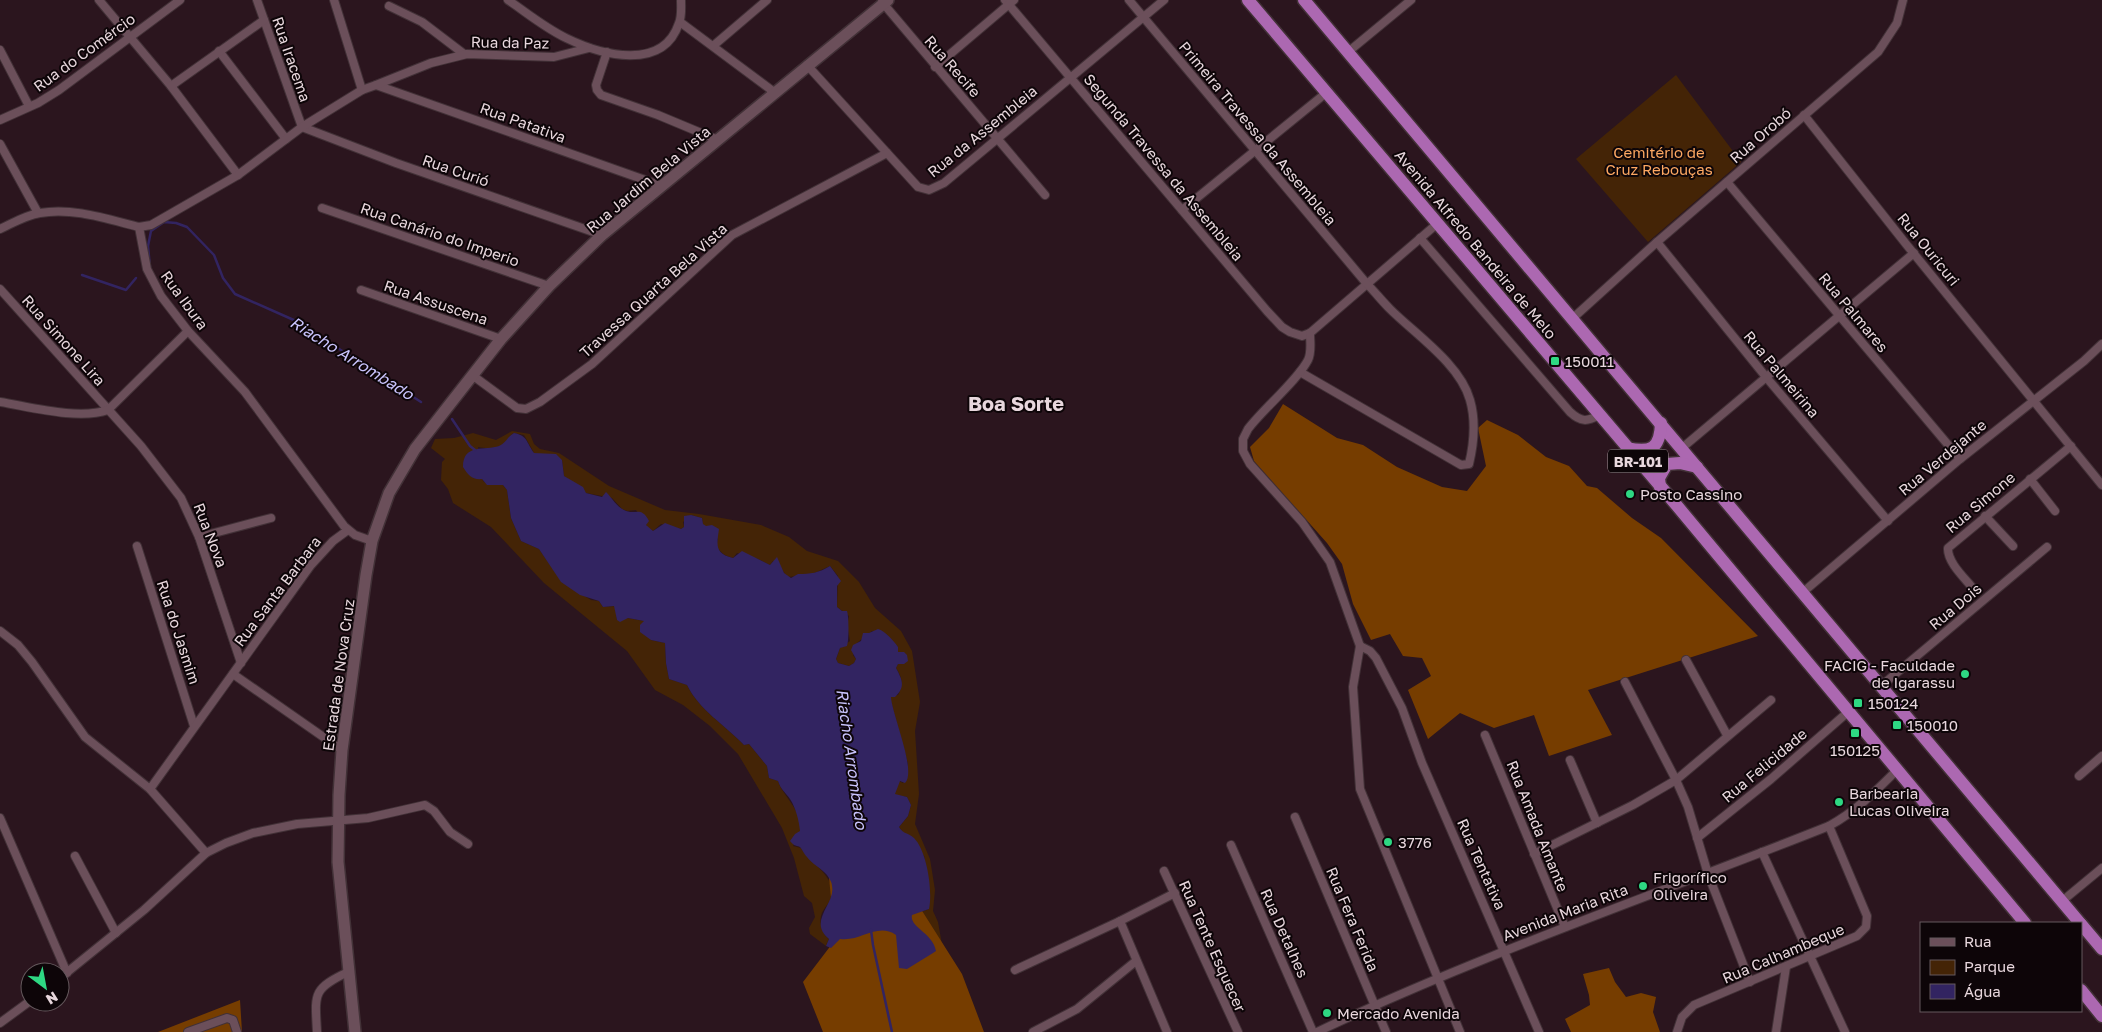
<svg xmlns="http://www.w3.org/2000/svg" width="2102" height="1032" viewBox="0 0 2102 1032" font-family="'Golos Text',sans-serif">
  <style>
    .green { fill: #442406 }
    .forest { fill: #763d00 }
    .water { fill: #322461 }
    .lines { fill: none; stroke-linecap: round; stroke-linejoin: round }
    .stream { stroke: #322461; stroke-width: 2.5 }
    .minor-casing { stroke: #423137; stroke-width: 10 }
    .secondary-casing { stroke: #423137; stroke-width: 14 }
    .trunk-casing { stroke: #423137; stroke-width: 15 }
    .minor { stroke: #6b4f5a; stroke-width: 8 }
    .secondary { stroke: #6b4f5a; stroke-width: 11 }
    .trunk { stroke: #ac68b1; stroke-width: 12 }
    .poi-dot { fill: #2ed883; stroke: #0d0508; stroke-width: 2 }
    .labels { text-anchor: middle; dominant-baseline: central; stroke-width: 4; stroke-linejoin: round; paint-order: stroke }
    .shield { fill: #0d0508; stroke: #a6989d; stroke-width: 1 }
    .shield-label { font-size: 14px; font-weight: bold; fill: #e8d7dd }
    .street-label { font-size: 15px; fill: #e8d7dd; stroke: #0d0508 }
    .park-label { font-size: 15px; fill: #fda862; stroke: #0d0508 }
    .poi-label { font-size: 15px; fill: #e8d7dd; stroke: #0d0508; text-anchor: start }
    .water-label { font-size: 16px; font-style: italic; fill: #c8c2fb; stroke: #0d0508 }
    .district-label { font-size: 20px; font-weight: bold; fill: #e8d7dd; stroke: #0d0508 }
  </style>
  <rect width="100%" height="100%" fill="#2b151e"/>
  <g class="green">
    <path d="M 1676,75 L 1741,162 L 1648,242 L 1576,159 Z"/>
    <path d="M 512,431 L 530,434 L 534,444 L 540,449 L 559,453 L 609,486 L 665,510 L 699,514 L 761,525 L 789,537 L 807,551 L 838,561 L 859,582 L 875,608 L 901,631 L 912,651 L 920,702 L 915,731 L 919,794 L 915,824 L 930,859 L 935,890 L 933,911 L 938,922 L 943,950 L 912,915 L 929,909 L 929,885 L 924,856 L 909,835 L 903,833 L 899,827 L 908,816 L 911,805 L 907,797 L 895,795 L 895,790 L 899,781 L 903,783 L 908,764 L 891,702 L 891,696 L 898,695 C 904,683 902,678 896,668 L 898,664 L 898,647 L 886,634 L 872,631 L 857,643 L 853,655 L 856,659 L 854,663 L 849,666 L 838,663 L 836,659 L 840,648 L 850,641 L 847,625 L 849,616 L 837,607 L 838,576 L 830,566 L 808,576 L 804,574 C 778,582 790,571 773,561 L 770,565 L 758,559 L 737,553 L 733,558 C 725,556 721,553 716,546 L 718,539 L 703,524 L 702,518 L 691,515 L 683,522 L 684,527 L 681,529 L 661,524 L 653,531 L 648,528 L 636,510 L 627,511 L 622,509 L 612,498 L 586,493 L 564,476 L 562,460 L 534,453 L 524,435 L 514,433 C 509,436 509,438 506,442 C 500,449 486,449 478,447 L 482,479 L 484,482 L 503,485 L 507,490 L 511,518 L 521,541 L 539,549 L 562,582 L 591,600 L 599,601 L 603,607 L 615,606 L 617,620 L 628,618 L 644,621 L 651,640 L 665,643 L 666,663 L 669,679 L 687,685 C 699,710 725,725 744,745 L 749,744 L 767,766 L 769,778 L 778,781 C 783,797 804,812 800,831 C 800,836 795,842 793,846 L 801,848 C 811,864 833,874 832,894 C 832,902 826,905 823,911 C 818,919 821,933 829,939 L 826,946 L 810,934 L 809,928 L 815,917 L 812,903 L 804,896 L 794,858 L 782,828 L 738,754 L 710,726 L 683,705 L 655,690 L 627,651 L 544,583 L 491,527 L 453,503 L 448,489 L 441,480 L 442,462 L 445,459 L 431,448 L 435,439 L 454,438 L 473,433 L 496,440 Z"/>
  </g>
  <g class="forest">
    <path d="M 1283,404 L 1337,438 L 1363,445 L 1397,467 L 1442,487 L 1467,491 L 1486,466 L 1478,428 L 1487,420 L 1518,435 L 1546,457 L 1569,466 L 1587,486 L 1597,488 L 1632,518 L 1661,538 L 1758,636 L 1588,690 L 1612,735 L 1549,756 L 1534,715 L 1494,728 L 1460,713 L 1428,739 L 1408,690 L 1431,676 L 1422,658 L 1403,656 L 1390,634 L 1371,640 L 1353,604 L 1342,564 L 1327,543 L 1254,461 L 1250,447 L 1269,428 Z"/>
    <path d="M 828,867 L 919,906 L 962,974 L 984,1032 L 823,1032 L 803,982 L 835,940 Z"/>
    <path d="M 1609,968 L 1615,982 L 1626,997 L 1641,993 L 1656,997 L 1653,1012 L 1660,1032 L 1571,1032 L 1565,1019 L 1590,1005 L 1589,995 L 1583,974 Z"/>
    <path d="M 240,1000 L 242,1032 L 158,1032 Z"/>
  </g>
  <path class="water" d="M 514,433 C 528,436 526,442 534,453 L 556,454 L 562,460 L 564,476 L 583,487 L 586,493 L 602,497 L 606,492 C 612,498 617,507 624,510 C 635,516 641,505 649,521 L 646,525 L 653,531 L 665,523 L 681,529 L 684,527 L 684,516 L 691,515 L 702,518 L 703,524 L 706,526 L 712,525 L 719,529 C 717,544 714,554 733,558 L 742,551 L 770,565 L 777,557 L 784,573 L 791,578 L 798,574 C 810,574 819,573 830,566 L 841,581 L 837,586 L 837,607 L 842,611 L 847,611 C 849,616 849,641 847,646 L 840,648 L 836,659 L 838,663 L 849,666 L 854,663 L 856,659 L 851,650 L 853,645 L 861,641 L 863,633 L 869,633 L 878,629 C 885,631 894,641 898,647 L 898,652 L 904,652 L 907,655 L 908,661 L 904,664 L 898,664 L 896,668 C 902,679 906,687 895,697 L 891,697 C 892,715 917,771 905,783 L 900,781 L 895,794 L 907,797 L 911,805 L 908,816 L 899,827 C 904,835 908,832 914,838 C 927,851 933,891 929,909 L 912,915 C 909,927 933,933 936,951 L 933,953 L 907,969 L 899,968 L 896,935 C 877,922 861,942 840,939 L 831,948 L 826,946 L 829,939 C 807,921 836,904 832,886 C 832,882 829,878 827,875 C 821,868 812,864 807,857 C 804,854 802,849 800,847 C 795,845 794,846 790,841 L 795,834 L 800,831 C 799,821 796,808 790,799 C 785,792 781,790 778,781 L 769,778 L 767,766 L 749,744 L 744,745 C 725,725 699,710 687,685 L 669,679 L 666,663 L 665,643 L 651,640 L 640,632 L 640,625 L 644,621 L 628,618 L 620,622 L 617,620 L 614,606 L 603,607 L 599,601 L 580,595 L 561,582 L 539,549 L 521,541 L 511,518 L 507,490 L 503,485 L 487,485 L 482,479 C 472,480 468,475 463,467 C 463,443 485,451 499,446 C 506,443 507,437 514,433 Z"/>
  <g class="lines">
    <g class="stream">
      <path d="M 150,267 L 148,246 L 151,231 L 164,222 L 176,223 L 187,227 L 214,255 L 223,278 L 235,294 L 296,321 L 421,402"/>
      <path d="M 82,275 L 126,290 L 136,278"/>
      <path d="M 452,419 L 470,446 L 475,450"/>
      <path d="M 871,930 L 873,945 L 892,1032"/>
    </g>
    <g class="minor-casing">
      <g id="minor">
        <path d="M 99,0 L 171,86 L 238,175"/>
        <path d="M 257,0 L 302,127 L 396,163 L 602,235"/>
        <path d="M 334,0 L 362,90"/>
        <path d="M 508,0 C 527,13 545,28 566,38 C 601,55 663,72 679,23 C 682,16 681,7 681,0"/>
        <path d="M 1005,0 L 1267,311 L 1282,327 L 1290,332 L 1302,336 L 1310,333 L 1438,223"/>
        <path d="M 1129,0 L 1367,284 C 1375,292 1382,301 1390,309 C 1415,334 1460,364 1470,400 C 1476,421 1474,443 1469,464 L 1461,465 L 1300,372"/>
        <path d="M 882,2 L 1045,195"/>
        <path d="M 389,6 L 422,22 L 464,54"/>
        <path d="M 680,22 L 774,92"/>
        <path d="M 713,46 L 767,0"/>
        <path d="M 0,50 L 29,106"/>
        <path d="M 219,51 L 286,139"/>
        <path d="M 607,52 L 596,85 L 597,90 L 601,95 L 658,115 L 718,140"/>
        <path d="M 1348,52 L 1411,0"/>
        <path d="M 807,65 L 918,187 L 929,190 L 944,183 L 1164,0"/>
        <path d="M 935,67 L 1014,0"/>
        <path d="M 376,85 L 662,186"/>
        <path d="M 171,86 L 264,20"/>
        <path d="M 1804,115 L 1906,244 L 2102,485"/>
        <path d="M 0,120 L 38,103 L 59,90 L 180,0"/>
        <path d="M 0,144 L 38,213"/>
        <path d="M 1727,182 L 1960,459"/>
        <path d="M 322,208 L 549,286"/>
        <path d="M 1182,210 L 1326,93"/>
        <path d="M 139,227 L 147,269 L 161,296 L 188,331 L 245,392 L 344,526 L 355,535 L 372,541"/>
        <path d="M 0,229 C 13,223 26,215 40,213 C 72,207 107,219 139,227 L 151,225 L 238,175 L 302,127 L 362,90 L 376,85 L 431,63 L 467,54 L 554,57 L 589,48"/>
        <path d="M 1420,238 L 1570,412 C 1581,422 1587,422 1599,415"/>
        <path d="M 1657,242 L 1766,377 L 1888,521"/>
        <path d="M 0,289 L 141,446 L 181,498 L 199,537 L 241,663"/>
        <path d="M 361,290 L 501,339"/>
        <path d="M 1573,318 L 1657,242 L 1878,52 L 1897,23 L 1903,0"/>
        <path d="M 1310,333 C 1310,342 1312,352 1308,360 C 1297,381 1264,408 1248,429 L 1243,439 L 1243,451 L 1250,464 L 1302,522 L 1330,562 L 1360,646"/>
        <path d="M 472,375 L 517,408 L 526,409 L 540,402 L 592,364 L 732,235 L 887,153"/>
        <path d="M 0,402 C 31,407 78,420 108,410 L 188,331"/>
        <path d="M 1682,448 L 1914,253"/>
        <path d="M 2030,479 L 2055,511"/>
        <path d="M 1985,516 L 2013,546"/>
        <path d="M 199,537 L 271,518"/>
        <path d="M 137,546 L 194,726"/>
        <path d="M 1975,591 C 1967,580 1947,563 1948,548 L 2071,446"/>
        <path d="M 1802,593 L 1960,459 L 2084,361 L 2102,344"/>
        <path d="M 0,631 L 18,645 L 32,662 L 85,737 L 150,789 L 206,853"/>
        <path d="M 1360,646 L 1370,651 L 1376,658 L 1402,708 L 1422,763 L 1539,1032"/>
        <path d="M 1360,646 L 1353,687 L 1360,789 L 1460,1032"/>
        <path d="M 1686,660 L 1727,735"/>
        <path d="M 233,674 L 342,750"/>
        <path d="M 1625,682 L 1676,780 L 1688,807 L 1708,874 L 1750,982"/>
        <path d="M 1881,686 L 2047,547"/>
        <path d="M 1485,735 L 1565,927"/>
        <path d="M 1570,760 L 1597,823"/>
        <path d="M 2079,776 L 2102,756"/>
        <path d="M 150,789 L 311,565 L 333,541 L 348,530"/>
        <path d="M 1295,817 L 1386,1032"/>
        <path d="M 0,818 L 67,973"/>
        <path d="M 1697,838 L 1771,779 L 1848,712"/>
        <path d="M 1231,845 L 1313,1032"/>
        <path d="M 1762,852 L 1845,1032"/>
        <path d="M 1534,854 L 1633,805 L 1676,780 L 1771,700"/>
        <path d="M 75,856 L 116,933"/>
        <path d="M 1164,871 L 1238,1032"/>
        <path d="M 2061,902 L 2102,868"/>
        <path d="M 1120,921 L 1167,1032"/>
        <path d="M 1015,970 L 1120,921 L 1175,893"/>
        <path d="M 60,978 L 144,910 L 206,853 L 226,843 L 253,833 L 297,824 L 368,818 L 425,805 L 434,811 L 450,832 L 468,844"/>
        <path d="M 0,1023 L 30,1001"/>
        <path d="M 188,1032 L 227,1018 L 233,1020 L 237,1032"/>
        <path d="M 317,1032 C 315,994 312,989 348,972"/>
        <path d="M 1033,1032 L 1077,1009 L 1136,961"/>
        <path d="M 1317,1032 C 1484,953 1658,894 1829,826 C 1855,812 1876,791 1897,770"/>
        <path d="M 1677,1032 L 1682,1017 L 1694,1005 L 1857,936 L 1866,927 L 1867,916 L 1829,826"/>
        <path d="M 1776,1032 L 1786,967"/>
      </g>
    </g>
    <g class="secondary-casing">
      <path id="secondary" d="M 355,1032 L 338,862 L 339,795 L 342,750 L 366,575 L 372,541 L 389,493 L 415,449 L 450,404 L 501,339 L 549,286 L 602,235 L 888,0"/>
    </g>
    <g class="trunk-casing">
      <g id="trunk">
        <path d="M 1248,0 L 1673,501 L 2025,923"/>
        <path d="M 1304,0 L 2080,923"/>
        <path d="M 1627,448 C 1651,453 1660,449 1661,423"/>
        <path d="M 1660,487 L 1659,478 L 1667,464 L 1680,463 L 1697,467"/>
        <path d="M 2081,924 L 2102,949"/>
        <path d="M 2081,990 L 2102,1016"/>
      </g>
    </g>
    <use href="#minor" class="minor"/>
    <use href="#secondary" class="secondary"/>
    <use href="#trunk" class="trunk"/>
  </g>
  <g class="poi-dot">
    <rect x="1550" y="356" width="10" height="10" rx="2.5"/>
    <circle cx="1630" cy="494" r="5"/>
    <circle cx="1965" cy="674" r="5"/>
    <rect x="1853" y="698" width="10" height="10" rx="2.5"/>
    <rect x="1892" y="720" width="10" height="10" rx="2.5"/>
    <rect x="1850" y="728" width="10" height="10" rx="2.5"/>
    <circle cx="1839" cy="802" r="5"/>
    <circle cx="1388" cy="842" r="5"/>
    <circle cx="1643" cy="886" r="5"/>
    <circle cx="1327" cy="1013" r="5"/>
  </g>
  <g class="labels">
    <rect class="shield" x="1608" y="449.5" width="60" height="23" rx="4"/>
    <g class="shield-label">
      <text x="1638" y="461">BR-101</text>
    </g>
    <g class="street-label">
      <text transform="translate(510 42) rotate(1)">Rua da Paz</text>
      <text transform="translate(84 52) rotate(-36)">Rua do Comércio</text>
      <text transform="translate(292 59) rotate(71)">Rua Iracema</text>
      <text transform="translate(953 66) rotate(49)">Rua Recife</text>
      <text transform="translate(523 122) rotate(20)">Rua Patativa</text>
      <text transform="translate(982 131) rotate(-39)">Rua da Assembleia</text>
      <text transform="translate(1258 133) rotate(50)">Primeira Travessa da Assembleia</text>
      <text transform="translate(1760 135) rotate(-41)">Rua Orobó</text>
      <text transform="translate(1164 167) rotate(50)">Segunda Travessa da Assembleia</text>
      <text transform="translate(456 170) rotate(19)">Rua Curió</text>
      <text transform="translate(648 179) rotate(-40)">Rua Jardim Bela Vista</text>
      <text transform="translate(440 234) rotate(19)">Rua Canário do Imperio</text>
      <text transform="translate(1476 244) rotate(50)">Avenida Alfredo Bandeira de Melo</text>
      <text transform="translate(1929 249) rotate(51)">Rua Ouricuri</text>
      <text transform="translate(653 290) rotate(-42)">Travessa Quarta Bela Vista</text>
      <text transform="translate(185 300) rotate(54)">Rua Ibura</text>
      <text transform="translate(436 302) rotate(19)">Rua Assuscena</text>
      <text transform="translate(1854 312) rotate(50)">Rua Palmares</text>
      <text transform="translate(64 340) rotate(48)">Rua Simone Lira</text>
      <text transform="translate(1782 374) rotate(50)">Rua Palmeirina</text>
      <text transform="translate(1942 457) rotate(-40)">Rua Verdejante</text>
      <text transform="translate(1980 502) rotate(-40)">Rua Simone</text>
      <text transform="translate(211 535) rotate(69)">Rua Nova</text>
      <text transform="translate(277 591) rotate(-53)">Rua Santa Barbara</text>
      <text transform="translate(1955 606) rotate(-40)">Rua Dois</text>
      <text transform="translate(179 632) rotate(72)">Rua do Jasmim</text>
      <text transform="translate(338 675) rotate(-82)">Estrada de Nova Cruz</text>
      <text transform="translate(1764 765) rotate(-40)">Rua Felicidade</text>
      <text transform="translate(1538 826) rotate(68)">Rua Amada Amante</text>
      <text transform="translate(1482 864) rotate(66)">Rua Tentativa</text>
      <text transform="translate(1565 912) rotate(-21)">Avenida Maria Rita</text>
      <text transform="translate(1353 919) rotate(67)">Rua Fera Ferida</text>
      <text transform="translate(1285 933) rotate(66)">Rua Detalhes</text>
      <text transform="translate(1213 946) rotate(66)">Rua Tente Esquecer</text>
      <text transform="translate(1783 953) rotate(-23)">Rua Calhambeque</text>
    </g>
    <g class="park-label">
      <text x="1659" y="152">Cemitério de<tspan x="1659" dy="17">Cruz Rebouças</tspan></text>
    </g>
    <g class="poi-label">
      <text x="1565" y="361">150011</text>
      <text x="1640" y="494">Posto Cassino</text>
      <text x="1955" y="665" text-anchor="end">FACIG - Faculdade<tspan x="1955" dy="17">de Igarassu</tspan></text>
      <text x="1868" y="703">150124</text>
      <text x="1907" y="725">150010</text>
      <text x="1855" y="750" text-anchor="middle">150125</text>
      <text x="1849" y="793">Barbearia<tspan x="1849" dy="17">Lucas Oliveira</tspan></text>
      <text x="1398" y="842">3776</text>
      <text x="1653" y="877">Frigorífico<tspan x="1653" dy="17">Oliveira</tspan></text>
      <text x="1337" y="1013">Mercado Avenida</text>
    </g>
    <g class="water-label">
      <text transform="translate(352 358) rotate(32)">Riacho Arrombado</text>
      <text transform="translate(852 759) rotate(82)">Riacho Arrombado</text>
    </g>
    <g class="district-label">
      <text x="1016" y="403">Boa Sorte</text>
    </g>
  </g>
  <rect x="1920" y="922" width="162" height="90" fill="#0d0508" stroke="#65595d"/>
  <rect x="1930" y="938" width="25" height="8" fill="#6b4f5a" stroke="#65595d"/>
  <text x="1964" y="947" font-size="15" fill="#e8d7dd">Rua</text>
  <rect x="1930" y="960" width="25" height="15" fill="#442406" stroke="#65595d"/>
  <text x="1964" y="972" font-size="15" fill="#e8d7dd">Parque</text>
  <rect x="1930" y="984" width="25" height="15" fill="#322461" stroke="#65595d"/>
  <text x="1964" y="997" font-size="15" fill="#e8d7dd">Água</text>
  <g transform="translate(45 987) rotate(148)"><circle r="24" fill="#0d0508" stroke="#65595d"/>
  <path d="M0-4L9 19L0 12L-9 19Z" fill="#2ed883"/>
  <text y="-8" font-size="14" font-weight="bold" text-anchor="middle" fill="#e8d7dd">N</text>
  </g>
</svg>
